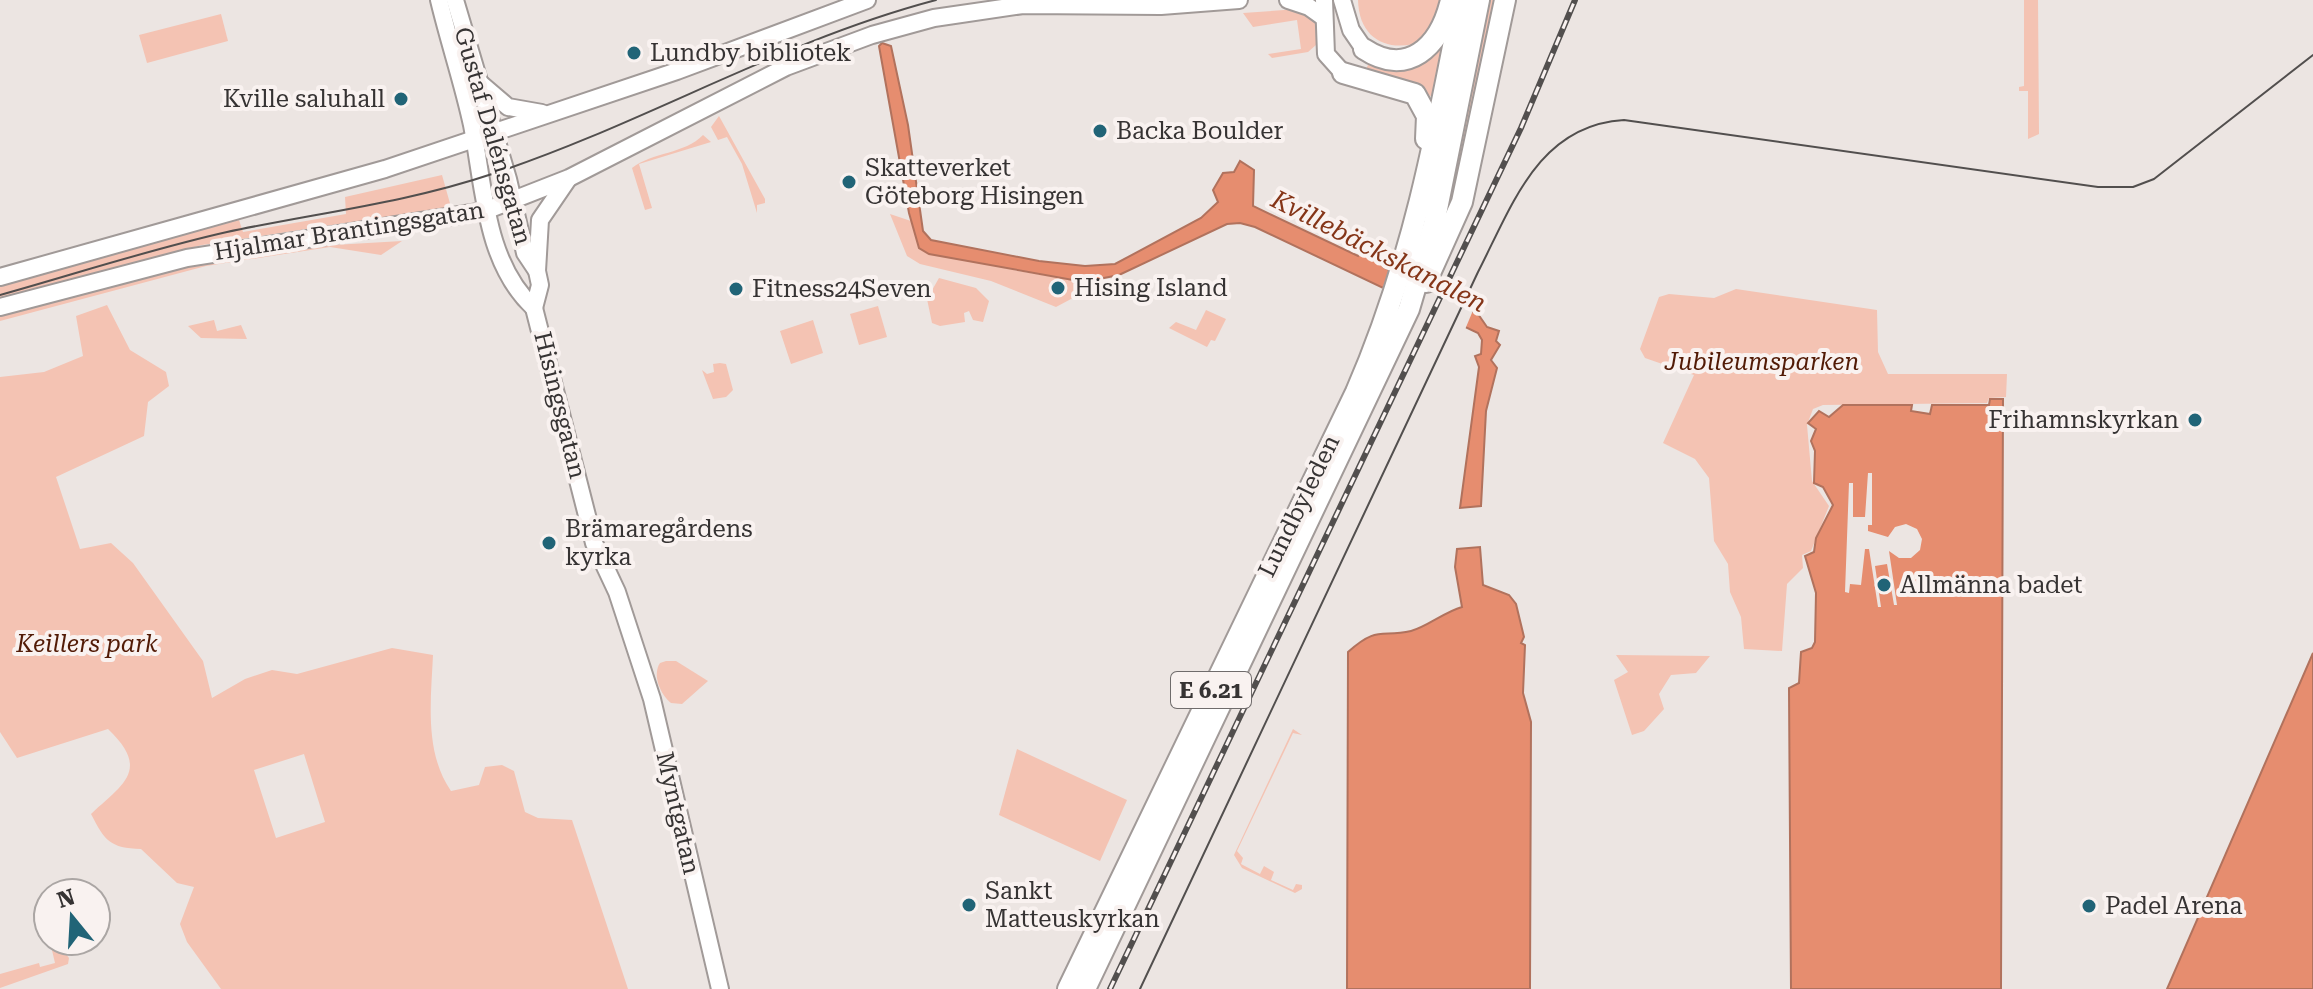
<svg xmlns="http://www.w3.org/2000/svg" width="2313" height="989" viewBox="0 0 2313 989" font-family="'Roboto Serif',serif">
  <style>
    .green { fill: #f4c3b3; fill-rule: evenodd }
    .water { fill: #e68d6f; stroke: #b1725d; stroke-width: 2 }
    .pier { fill: #ece5e2 }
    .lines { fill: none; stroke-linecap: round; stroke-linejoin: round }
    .secondary-casing { stroke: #a19a98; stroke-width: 20 }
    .highway-casing { stroke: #a19a98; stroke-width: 24 }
    .secondary { stroke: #fff; stroke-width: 16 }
    .highway { stroke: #fff; stroke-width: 20 }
    .tram { stroke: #524f4e; stroke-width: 2 }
    .rail-casing { stroke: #524f4e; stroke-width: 6 }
    .rail { stroke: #f9f2f0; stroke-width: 3; stroke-dasharray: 9; stroke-linecap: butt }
    .poi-dot { fill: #216477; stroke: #f9f2f0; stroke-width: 3 }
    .labels { text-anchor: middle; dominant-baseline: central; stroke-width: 8; stroke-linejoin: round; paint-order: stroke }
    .shield { fill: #f9f2f0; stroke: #706c6c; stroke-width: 2 }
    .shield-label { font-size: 22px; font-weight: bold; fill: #363333 }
    .poi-label { font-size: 24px; fill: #363333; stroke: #f9f2f0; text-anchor: start }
    .street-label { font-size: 24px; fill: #363333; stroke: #f9f2f0 }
    .park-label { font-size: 24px; font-style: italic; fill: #521b06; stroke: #f9f2f0 }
    .water-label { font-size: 26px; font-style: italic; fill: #853518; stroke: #f9f2f0 }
  </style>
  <rect width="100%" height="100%" fill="#ece5e2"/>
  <g class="green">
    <path d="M 1358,0 L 1444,0 L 1426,40 C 1392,54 1359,42 1358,0 Z"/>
    <path d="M 1487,0 L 1500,0 L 1459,189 L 1443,221 Z"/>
    <path d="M 2024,0 L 2038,0 L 2039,134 L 2028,139 L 2028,91 L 2019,91 L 2019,87 L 2024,86 Z"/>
    <path d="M 1298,9 C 1314,17 1323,27 1316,45 L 1308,52 L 1272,58 L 1268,54 L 1301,49 L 1297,20 L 1253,27 L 1243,13 Z"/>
    <path d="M 221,14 L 228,41 L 147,63 L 139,35 Z"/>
    <path d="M 1446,34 L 1436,98 L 1365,71 L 1369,63 Z"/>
    <path d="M 719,116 L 765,199 L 765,203 L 757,205 L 757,213 L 742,164 L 727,137 L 718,140 L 711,127 Z"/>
    <path d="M 703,135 L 711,142 L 639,164 L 652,208 L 645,210 L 632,168 C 652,152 685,154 703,135 Z"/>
    <path d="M 442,175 L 451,207 L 202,245 L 0,299 L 0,284 L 239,220 L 243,232 L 346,214 L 345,197 Z"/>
    <path d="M 890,214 L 911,221 L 919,248 L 1018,271 L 1084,282 L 1086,291 L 1056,307 L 991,281 L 920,264 L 907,256 Z"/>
    <path d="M 402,241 L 381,255 L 330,247 L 206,266 L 0,321 L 0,313 L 208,261 L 299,247 Z"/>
    <path d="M 939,278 L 976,288 L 989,301 L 983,322 L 973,320 L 969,311 L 964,313 L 965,322 L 940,326 L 932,323 L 927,299 Z"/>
    <path d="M 1736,289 L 1877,310 L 1878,352 L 1888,374 L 2007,374 L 2006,397 L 1989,398 L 1987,403 L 1823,405 L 1813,409 L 1807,425 L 1812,481 L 1829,506 L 1811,551 L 1802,555 L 1803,568 L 1787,584 L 1782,651 L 1744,649 L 1741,617 L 1730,592 L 1728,564 L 1714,541 L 1709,478 L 1695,459 L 1663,443 L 1694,375 L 1645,358 L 1640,349 L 1659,297 L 1669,294 L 1714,298 Z"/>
    <path d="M 107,305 L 130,350 L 166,372 L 169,386 L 148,402 L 144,436 L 56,477 L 80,549 L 111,543 L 133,563 L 203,661 L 212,698 L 245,679 L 272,670 L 297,674 L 392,648 L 433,655 C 431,700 424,752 451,791 L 479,785 L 485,767 L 502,765 L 514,771 L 525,812 L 538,818 L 572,820 L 628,989 L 221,989 L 187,942 L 180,924 L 194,887 L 177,883 L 141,849 C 110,848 105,841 91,814 C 123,784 151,770 108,729 L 17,758 L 0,732 L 0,377 L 44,372 L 83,356 L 76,316 ZM 304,754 L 325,822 L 276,838 L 254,770 Z"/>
    <path d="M 878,306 L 887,337 L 859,345 L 850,314 Z"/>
    <path d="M 1206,310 L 1226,319 L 1215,341 L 1211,340 L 1207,347 L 1169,328 L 1176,322 L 1196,330 Z"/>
    <path d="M 214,320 L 217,331 L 241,325 L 247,339 L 201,338 L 188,326 Z"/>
    <path d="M 813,320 L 823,353 L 791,364 L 780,331 Z"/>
    <path d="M 720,363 L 726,364 L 733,390 L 726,397 L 713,399 L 702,370 L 707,374 L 714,372 L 713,364 Z"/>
    <path d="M 1616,655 L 1710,656 L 1696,673 L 1671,675 L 1659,694 L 1664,709 L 1644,731 L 1632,735 L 1614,680 L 1628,672 Z"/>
    <path d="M 666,661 L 676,661 L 708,681 L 682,704 L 671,703 C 660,694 652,675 660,663 Z"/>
    <path d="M 1293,729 L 1302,735 L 1293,733 L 1237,851 L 1243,858 L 1241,864 L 1260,874 L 1264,866 L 1274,872 L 1271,880 L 1293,890 L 1296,884 L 1302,885 L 1302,889 L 1295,893 L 1242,868 L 1234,855 Z"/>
    <path d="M 1017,749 L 1127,800 L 1100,861 L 999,815 Z"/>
    <path d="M 59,945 L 69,958 L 68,964 L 0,988 L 0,974 L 39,963 L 40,967 L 55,963 L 51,946 Z"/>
  </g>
  <g class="water">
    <path d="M 882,43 L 891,46 L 908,125 L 923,231 L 931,240 L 1039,261 L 1085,266 L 1115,264 L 1201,218 L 1218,202 L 1213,190 L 1223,173 L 1234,172 L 1240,161 L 1254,170 L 1253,206 L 1358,256 L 1361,250 L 1379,259 L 1383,267 L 1478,314 L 1487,327 L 1499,331 L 1496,341 L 1500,345 L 1491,360 L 1497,368 L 1486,411 L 1481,506 L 1460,508 L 1479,367 L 1475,356 L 1481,354 L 1482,340 L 1478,333 L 1255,227 L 1240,223 L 1227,224 L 1119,275 L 1084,282 L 929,254 L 919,248 L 909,213 L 879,46 Z"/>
    <path d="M 1990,399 L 2003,399 L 2001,989 L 1791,989 L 1789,688 L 1799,683 L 1801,652 L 1812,648 L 1815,642 L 1816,593 L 1805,556 L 1814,552 L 1816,538 L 1833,505 L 1823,487 L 1814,483 L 1815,451 L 1811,441 L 1816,429 L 1808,423 L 1819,411 L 1829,417 L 1843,405 L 1912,405 L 1911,411 L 1930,414 L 1932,405 L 1989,405 Z"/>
    <path d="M 1480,547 L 1483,585 L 1509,595 L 1516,604 L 1524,637 L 1521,643 L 1525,645 L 1523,693 L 1531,722 L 1530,989 L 1347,989 L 1348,652 C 1378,625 1381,638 1411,631 C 1427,627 1444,612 1462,607 L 1455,567 L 1457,549 Z"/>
    <path d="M 2313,653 L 2313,989 L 2167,989 Z"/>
  </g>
  <g class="pier">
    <path d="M 1391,267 L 1474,308 L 1464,332 L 1381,292 Z"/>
    <path d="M 1868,473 L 1872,473 L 1872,525 L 1868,525 L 1868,531 L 1888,537 L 1895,527 L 1906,524 L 1917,529 L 1922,539 L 1920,550 L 1911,558 L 1899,558 L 1889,551 L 1897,605 L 1894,605 L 1887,564 L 1875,566 L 1881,607 L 1878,607 L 1869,549 L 1865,549 L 1861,585 L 1850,584 L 1849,593 L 1845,592 L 1849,483 L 1853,483 L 1853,517 L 1865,517 Z"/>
  </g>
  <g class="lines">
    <g class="secondary-casing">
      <g id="secondary">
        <path d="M 439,0 C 449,42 463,83 472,125 C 484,186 485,263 534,308"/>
        <path d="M 455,0 L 508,179 L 525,253 L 537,271 L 540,285 L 534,308"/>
        <path d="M 1288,0 L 1309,7 L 1323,17"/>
        <path d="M 1324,0 L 1326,54 L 1343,73"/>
        <path d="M 1342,0 L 1351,30 L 1364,49"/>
        <path d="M 480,83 L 508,107 L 542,113"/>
        <path d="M 537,271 L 540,220 L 568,179"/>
        <path d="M 0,277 L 385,169 L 677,71 L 867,0"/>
        <path d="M 0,307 L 187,258 L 485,211 L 569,178 L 786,67 L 872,35 L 934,18 L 1023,5 L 1161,6 L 1239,0"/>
        <path d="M 534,308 L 594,543 L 617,592 L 652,699 L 720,989"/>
      </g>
    </g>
    <g class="highway-casing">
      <g id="highway">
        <path d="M 1364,49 C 1408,78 1439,46 1450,4"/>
        <path d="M 1343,73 L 1415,94 L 1427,116 L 1426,139"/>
        <path d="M 1426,282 L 1462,202 L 1505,0"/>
        <path d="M 1068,989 L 1356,392 C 1412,264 1436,136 1462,0"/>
        <path d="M 1085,989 L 1409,309 L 1434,224 L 1479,0"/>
      </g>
    </g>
    <use href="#secondary" class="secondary"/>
    <use href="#highway" class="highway"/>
    <g class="tram">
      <path d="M 0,295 C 75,274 151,249 227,232 C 316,213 406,203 492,174 C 644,124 780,41 936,0"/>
      <path d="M 1140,989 L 1478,272 C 1512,206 1538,125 1624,120 L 2098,187 L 2133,187 L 2154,179 L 2313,55"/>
    </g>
    <g class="rail-casing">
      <path id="rail" d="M 1110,989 L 1521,128 L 1575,0"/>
    </g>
    <use href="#rail" class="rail"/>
  </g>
  <g class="poi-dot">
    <circle cx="634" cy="53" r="8"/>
    <circle cx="401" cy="99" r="8"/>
    <circle cx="1100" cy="131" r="8"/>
    <circle cx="849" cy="182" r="8"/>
    <circle cx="1058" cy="288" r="8"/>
    <circle cx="736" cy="289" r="8"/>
    <circle cx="2195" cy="420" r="8"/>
    <circle cx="549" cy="543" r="8"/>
    <circle cx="1884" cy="585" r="8"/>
    <circle cx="969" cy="905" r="8"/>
    <circle cx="2089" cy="906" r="8"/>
  </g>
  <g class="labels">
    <rect class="shield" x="1171" y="672" width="80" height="36" rx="6"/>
    <g class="shield-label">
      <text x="1211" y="690">E 6.21</text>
    </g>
    <g class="poi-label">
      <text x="650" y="53">Lundby bibliotek</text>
      <text x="385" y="99" text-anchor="end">Kville saluhall</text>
      <text x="1116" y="131">Backa Boulder</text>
      <text x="865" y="168">Skatteverket<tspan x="865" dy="28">Göteborg Hisingen</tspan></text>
      <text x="1074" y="288">Hising Island</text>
      <text x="752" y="289">Fitness24Seven</text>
      <text x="2179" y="420" text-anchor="end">Frihamnskyrkan</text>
      <text x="565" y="529">Brämaregårdens<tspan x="565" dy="28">kyrka</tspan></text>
      <text x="1900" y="585">Allmänna badet</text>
      <text x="985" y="891">Sankt<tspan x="985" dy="28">Matteuskyrkan</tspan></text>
      <text x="2105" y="906">Padel Arena</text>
    </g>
    <g class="street-label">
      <text transform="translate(493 136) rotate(74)">Gustaf Dalénsgatan</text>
      <text transform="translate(349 231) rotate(-9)">Hjalmar Brantingsgatan</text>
      <text transform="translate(560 405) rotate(76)">Hisingsgatan</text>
      <text transform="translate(1299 506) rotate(-64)">Lundbyleden</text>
      <text transform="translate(678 813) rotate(77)">Myntgatan</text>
    </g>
    <g class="park-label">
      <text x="1762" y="362">Jubileumsparken</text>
      <text x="87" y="644">Keillers park</text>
    </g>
    <g class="water-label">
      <text transform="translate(1379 251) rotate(27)">Kvillebäckskanalen</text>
    </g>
  </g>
  <g transform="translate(72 917) rotate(342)"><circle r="38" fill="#f9f2f0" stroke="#aba6a4" stroke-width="2"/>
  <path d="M0-6L14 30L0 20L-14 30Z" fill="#216477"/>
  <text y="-12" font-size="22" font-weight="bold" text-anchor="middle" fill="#363333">N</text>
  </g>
</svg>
